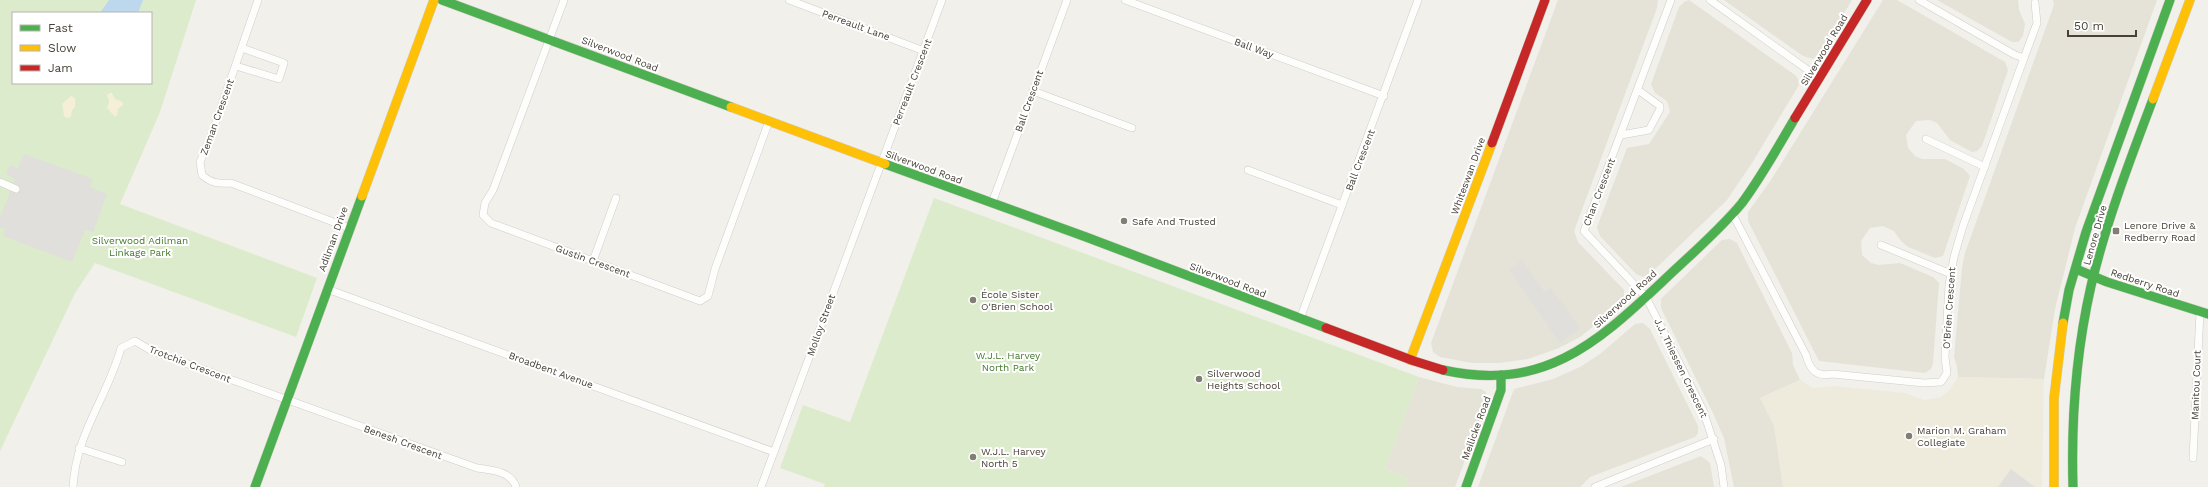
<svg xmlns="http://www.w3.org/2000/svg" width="2208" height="487" viewBox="0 0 2208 487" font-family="'Work Sans',sans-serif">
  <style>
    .residential { fill: #e5e2d8 }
    .education { fill: #eeebdd }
    .green { fill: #dcebcb; fill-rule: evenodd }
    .sand { fill: #f4efd6 }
    .parking { fill: #e0dfdb }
    .water { fill: #bcd7ee }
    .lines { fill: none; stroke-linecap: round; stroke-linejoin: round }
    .street-casing { stroke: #cfcdc8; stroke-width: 8 }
    .fast-casing { stroke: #d0cdc2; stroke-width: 10 }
    .slow-casing { stroke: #d0cdc2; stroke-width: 10 }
    .jam-casing { stroke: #d0cdc2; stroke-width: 10 }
    .street { stroke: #fdfdfc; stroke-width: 7 }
    .fast { stroke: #4caf50; stroke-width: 9 }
    .slow { stroke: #ffc107; stroke-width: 9 }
    .jam { stroke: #c62828; stroke-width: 9 }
    .poi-dot { fill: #827e76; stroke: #fff; stroke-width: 1.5 }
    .labels { text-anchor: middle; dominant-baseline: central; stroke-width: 4; stroke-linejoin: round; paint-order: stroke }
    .street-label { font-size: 10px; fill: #474137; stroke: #fff }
    .poi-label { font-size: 10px; fill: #474137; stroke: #fff; text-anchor: start }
    .park-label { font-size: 10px; fill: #43782b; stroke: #fff }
  </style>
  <rect width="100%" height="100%" fill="#f1f0eb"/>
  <g class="residential">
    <path d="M 1558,0 L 1658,0 L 1657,8 L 1574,231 L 1578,242 L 1624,290 L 1624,297 L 1589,330 L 1580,337 L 1559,348 L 1528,359 L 1499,363 L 1472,363 L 1440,357 L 1433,352 L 1431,343 Z"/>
    <path d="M 1689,0 L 1795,75 L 1798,79 L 1799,85 L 1752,163 L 1727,200 L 1652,272 L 1643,277 L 1636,274 L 1600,236 L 1597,227 L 1627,148 L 1649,144 L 1670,112 L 1667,101 L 1655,93 L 1651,84 L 1679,7 L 1684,2 Z"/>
    <path d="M 1724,0 L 1852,0 L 1820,53 L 1813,59 L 1803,56 Z"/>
    <path d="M 1883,0 L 1897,0 L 2005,62 L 2008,70 L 1982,146 L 1977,151 L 1972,152 L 1950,140 L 1937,123 L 1930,120 L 1916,121 L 1906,135 L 1908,148 L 1915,156 L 1922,159 L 1945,159 L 1964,169 L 1970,176 L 1943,256 L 1935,258 L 1908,247 L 1901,241 L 1894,231 L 1883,226 L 1870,228 L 1861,241 L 1862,255 L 1871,263 L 1879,265 L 1900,263 L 1933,277 L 1939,283 L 1933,363 L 1931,369 L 1925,373 L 1819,361 L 1748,221 L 1748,212 L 1771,180 Z"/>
    <path d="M 1937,0 L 2018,0 L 2019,10 L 2025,24 L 2023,36 L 2018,42 L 2012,42 Z"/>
    <path d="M 2053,0 L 2157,0 L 2075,228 L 2055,309 L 2044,379 L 1958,377 L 1957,366 L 1954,357 L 1962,268 L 1965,253 L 2054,5 Z"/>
    <path d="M 1730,239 L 1737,243 L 1792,353 L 1793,365 L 1800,380 L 1760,398 L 1774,425 L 1783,487 L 1734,487 L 1724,438 L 1713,413 L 1661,308 L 1661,299 L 1665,295 L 1722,240 Z"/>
    <path d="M 1643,323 L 1650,329 L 1698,426 L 1698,433 L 1695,437 L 1590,477 L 1580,487 L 1478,487 L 1514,389 L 1553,379 L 1580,367 L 1600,354 L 1635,324 Z"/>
    <path d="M 1419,377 L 1457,387 L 1481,389 L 1486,392 L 1486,403 L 1455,487 L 1405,487 L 1408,478 L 1385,469 Z"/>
    <path d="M 1701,456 L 1710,463 L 1714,487 L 1621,487 Z"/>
  </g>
  <path class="education" d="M 1958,377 L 2044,379 L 2042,487 L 1783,487 L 1774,425 L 1760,398 L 1800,380 L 1813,388 L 1834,386 L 1905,393 L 1924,400 L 1931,399 L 1941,397 L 1949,391 Z"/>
  <g class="green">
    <path d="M 0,0 L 196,0 L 160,112 L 120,204 L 317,278 L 296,337 L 95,263 L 75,293 L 0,451 ZM 13,13 L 151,13 L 151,83 L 13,83 Z"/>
    <path d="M 934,198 L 1419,377 L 1385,469 L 1408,478 L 1405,487 L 824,487 L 825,484 L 780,468 L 803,405 L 850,422 Z"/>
  </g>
  <g class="sand">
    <path d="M 110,93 L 112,93 L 115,99 L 123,102 L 123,105 L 118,109 L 117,116 L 114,116 L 107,108 L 109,102 L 107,95 Z"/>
    <path d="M 71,96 L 75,98 L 75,107 L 72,110 L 71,117 L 67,118 L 64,116 L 62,104 Z"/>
  </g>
  <g class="parking">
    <path d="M 24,154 L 93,179 L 90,187 L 107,194 L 93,232 L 85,230 L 72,262 L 3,236 L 5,229 L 0,227 L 0,218 L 15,179 L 6,174 L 10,165 L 18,168 Z"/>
    <path d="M 1522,260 L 1545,293 L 1551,288 L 1580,328 L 1560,343 L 1509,270 Z"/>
    <path d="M 2011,469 L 2035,487 L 1998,487 Z"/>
  </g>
  <path class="water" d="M 109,0 L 143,0 L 138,13 L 100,13 Z"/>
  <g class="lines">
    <g class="street-casing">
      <g id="street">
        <path d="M 258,0 L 210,139 L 200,162 L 202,175 C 211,183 218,184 231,183 L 349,228"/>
        <path d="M 564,0 L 493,190 L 485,203 L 483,215 L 491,223 L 700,301 L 708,296 L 715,269 L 769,121"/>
        <path d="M 789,0 L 924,51"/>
        <path d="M 1125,0 L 1384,96"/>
        <path d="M 1671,0 L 1584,231 L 1646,297 L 1703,410 L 1721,465 L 1724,487"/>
        <path d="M 1710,0 L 1819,78"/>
        <path d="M 2024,58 L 2037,23 L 2035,3"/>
        <path d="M 236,66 L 279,79 L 284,63 L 242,48"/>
        <path d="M 1033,91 L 1132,128"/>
        <path d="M 1621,135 L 1649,130 L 1660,109 L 1660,106 L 1638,90"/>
        <path d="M 1926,139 L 1985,167"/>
        <path d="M 1248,170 L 1342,205"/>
        <path d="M 0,182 L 16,189"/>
        <path d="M 992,203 L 1067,0"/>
        <path d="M 1732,213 L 1806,355 C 1810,370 1816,377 1832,374 L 1924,383 L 1941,382 L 1947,373 L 1945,357 L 1949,285 L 1954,257 L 1963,226 L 2024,58 L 2015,55 L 1919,0"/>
        <path d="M 1881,245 L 1951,274"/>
        <path d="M 593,261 L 616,198"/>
        <path d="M 327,289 L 774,452"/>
        <path d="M 1300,319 L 1418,0"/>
        <path d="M 79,448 L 122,462"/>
        <path d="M 2193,458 L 2200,312"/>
        <path d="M 73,487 C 76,433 107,398 121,348 L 135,341 L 152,351 L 477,468 C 491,470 511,471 516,487"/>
        <path d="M 761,487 L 942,0"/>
        <path d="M 1595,487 L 1714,439"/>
      </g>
    </g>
    <g class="fast-casing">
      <g id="fast">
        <path d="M 442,0 L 731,107"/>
        <path d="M 885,164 L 1086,237 L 1326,328"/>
        <path d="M 2076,269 L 2107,282 L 2208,314"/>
        <path d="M 2063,323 L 2069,290 L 2086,232 L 2170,0"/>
        <path d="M 1443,370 C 1542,392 1595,345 1662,282 C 1689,256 1718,232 1742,203 C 1762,176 1778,147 1795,118"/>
        <path d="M 255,487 L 362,196"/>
        <path d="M 1466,487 L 1501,390 L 1501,375"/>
        <path d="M 2073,487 C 2071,419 2076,352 2091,286 C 2106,222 2130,160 2153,99"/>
      </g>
    </g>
    <g class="slow-casing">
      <g id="slow">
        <path d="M 2153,99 L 2190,0"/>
        <path d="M 731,107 L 885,164"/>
        <path d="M 362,196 L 434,0"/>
        <path d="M 1410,360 L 1492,143"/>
        <path d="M 2054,487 L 2054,398 L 2063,323"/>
      </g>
    </g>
    <g class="jam-casing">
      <g id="jam">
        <path d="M 1795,118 L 1867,0"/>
        <path d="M 1492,143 L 1545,0"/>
        <path d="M 1326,328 L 1414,361 L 1443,370"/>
      </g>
    </g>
    <use href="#street" class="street"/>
    <use href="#fast" class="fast"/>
    <use href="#slow" class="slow"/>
    <use href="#jam" class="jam"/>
  </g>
  <g class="poi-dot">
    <circle cx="1124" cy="221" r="4"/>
    <rect x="2112" y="227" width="8" height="8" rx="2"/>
    <circle cx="973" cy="300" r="4"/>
    <circle cx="1199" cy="379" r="4"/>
    <circle cx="1909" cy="436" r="4"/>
    <circle cx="973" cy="457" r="4"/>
  </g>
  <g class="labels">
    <g class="street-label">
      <text transform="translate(856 25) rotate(20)">Perreault Lane</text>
      <text transform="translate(1254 48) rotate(20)">Ball Way</text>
      <text transform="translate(1824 50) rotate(-59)">Silverwood Road</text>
      <text transform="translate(620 54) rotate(21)">Silverwood Road</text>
      <text transform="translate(912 82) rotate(-69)">Perreault Crescent</text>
      <text transform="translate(1029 101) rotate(-70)">Ball Crescent</text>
      <text transform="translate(217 117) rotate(-70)">Zeman Crescent</text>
      <text transform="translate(1360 160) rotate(-69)">Ball Crescent</text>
      <text transform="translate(924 167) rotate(20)">Silverwood Road</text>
      <text transform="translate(1468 176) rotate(-70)">Whiteswan Drive</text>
      <text transform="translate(1599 192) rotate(-69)">Chan Crescent</text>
      <text transform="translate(2095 235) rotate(-74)">Lenore Drive</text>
      <text transform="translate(333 239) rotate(-70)">Adilman Drive</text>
      <text transform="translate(593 261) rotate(20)">Gustin Crescent</text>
      <text transform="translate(1228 280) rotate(21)">Silverwood Road</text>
      <text transform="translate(2145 283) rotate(18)">Redberry Road</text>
      <text transform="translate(1625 299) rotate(-42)">Silverwood Road</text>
      <text transform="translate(1949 308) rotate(-86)">O'Brien Crescent</text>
      <text transform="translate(821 325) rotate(-70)">Molloy Street</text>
      <text transform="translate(190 364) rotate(21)">Trotchie Crescent</text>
      <text transform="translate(1681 368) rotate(64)">J.J. Thiessen Crescent</text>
      <text transform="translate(551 370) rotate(20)">Broadbent Avenue</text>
      <text transform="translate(2196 385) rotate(-88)">Manitou Court</text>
      <text transform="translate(1476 428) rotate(-70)">Meilicke Road</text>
      <text transform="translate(403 442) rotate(20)">Benesh Crescent</text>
    </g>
    <g class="poi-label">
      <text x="1132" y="221">Safe And Trusted</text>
      <text x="2124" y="225">Lenore Drive &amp;<tspan x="2124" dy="12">Redberry Road</tspan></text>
      <text x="981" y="294">École Sister<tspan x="981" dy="12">O'Brien School</tspan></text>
      <text x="1207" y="373">Silverwood<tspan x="1207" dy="12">Heights School</tspan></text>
      <text x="1917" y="430">Marion M. Graham<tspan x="1917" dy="12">Collegiate</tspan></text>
      <text x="981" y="451">W.J.L. Harvey<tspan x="981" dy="12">North 5</tspan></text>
    </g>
    <g class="park-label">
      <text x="140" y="240">Silverwood Adilman<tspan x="140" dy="12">Linkage Park</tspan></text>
      <text x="1008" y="355">W.J.L. Harvey<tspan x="1008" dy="12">North Park</tspan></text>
    </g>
  </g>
  <rect x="12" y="12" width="140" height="72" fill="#ffffff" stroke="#b5b3af"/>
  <rect x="20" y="25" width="20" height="6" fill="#4caf50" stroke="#b5b3af"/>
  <text x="48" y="32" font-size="12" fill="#474137">Fast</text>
  <rect x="20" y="45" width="20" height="6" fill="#ffc107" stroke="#b5b3af"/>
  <text x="48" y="52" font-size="12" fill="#474137">Slow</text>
  <rect x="20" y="65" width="20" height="6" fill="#c62828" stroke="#b5b3af"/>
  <text x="48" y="72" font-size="12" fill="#474137">Jam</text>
  <path d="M2068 30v6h68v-6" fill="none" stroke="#474137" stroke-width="2"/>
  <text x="2074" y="30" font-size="12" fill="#474137" stroke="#ffffff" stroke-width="3" paint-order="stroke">50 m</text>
</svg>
